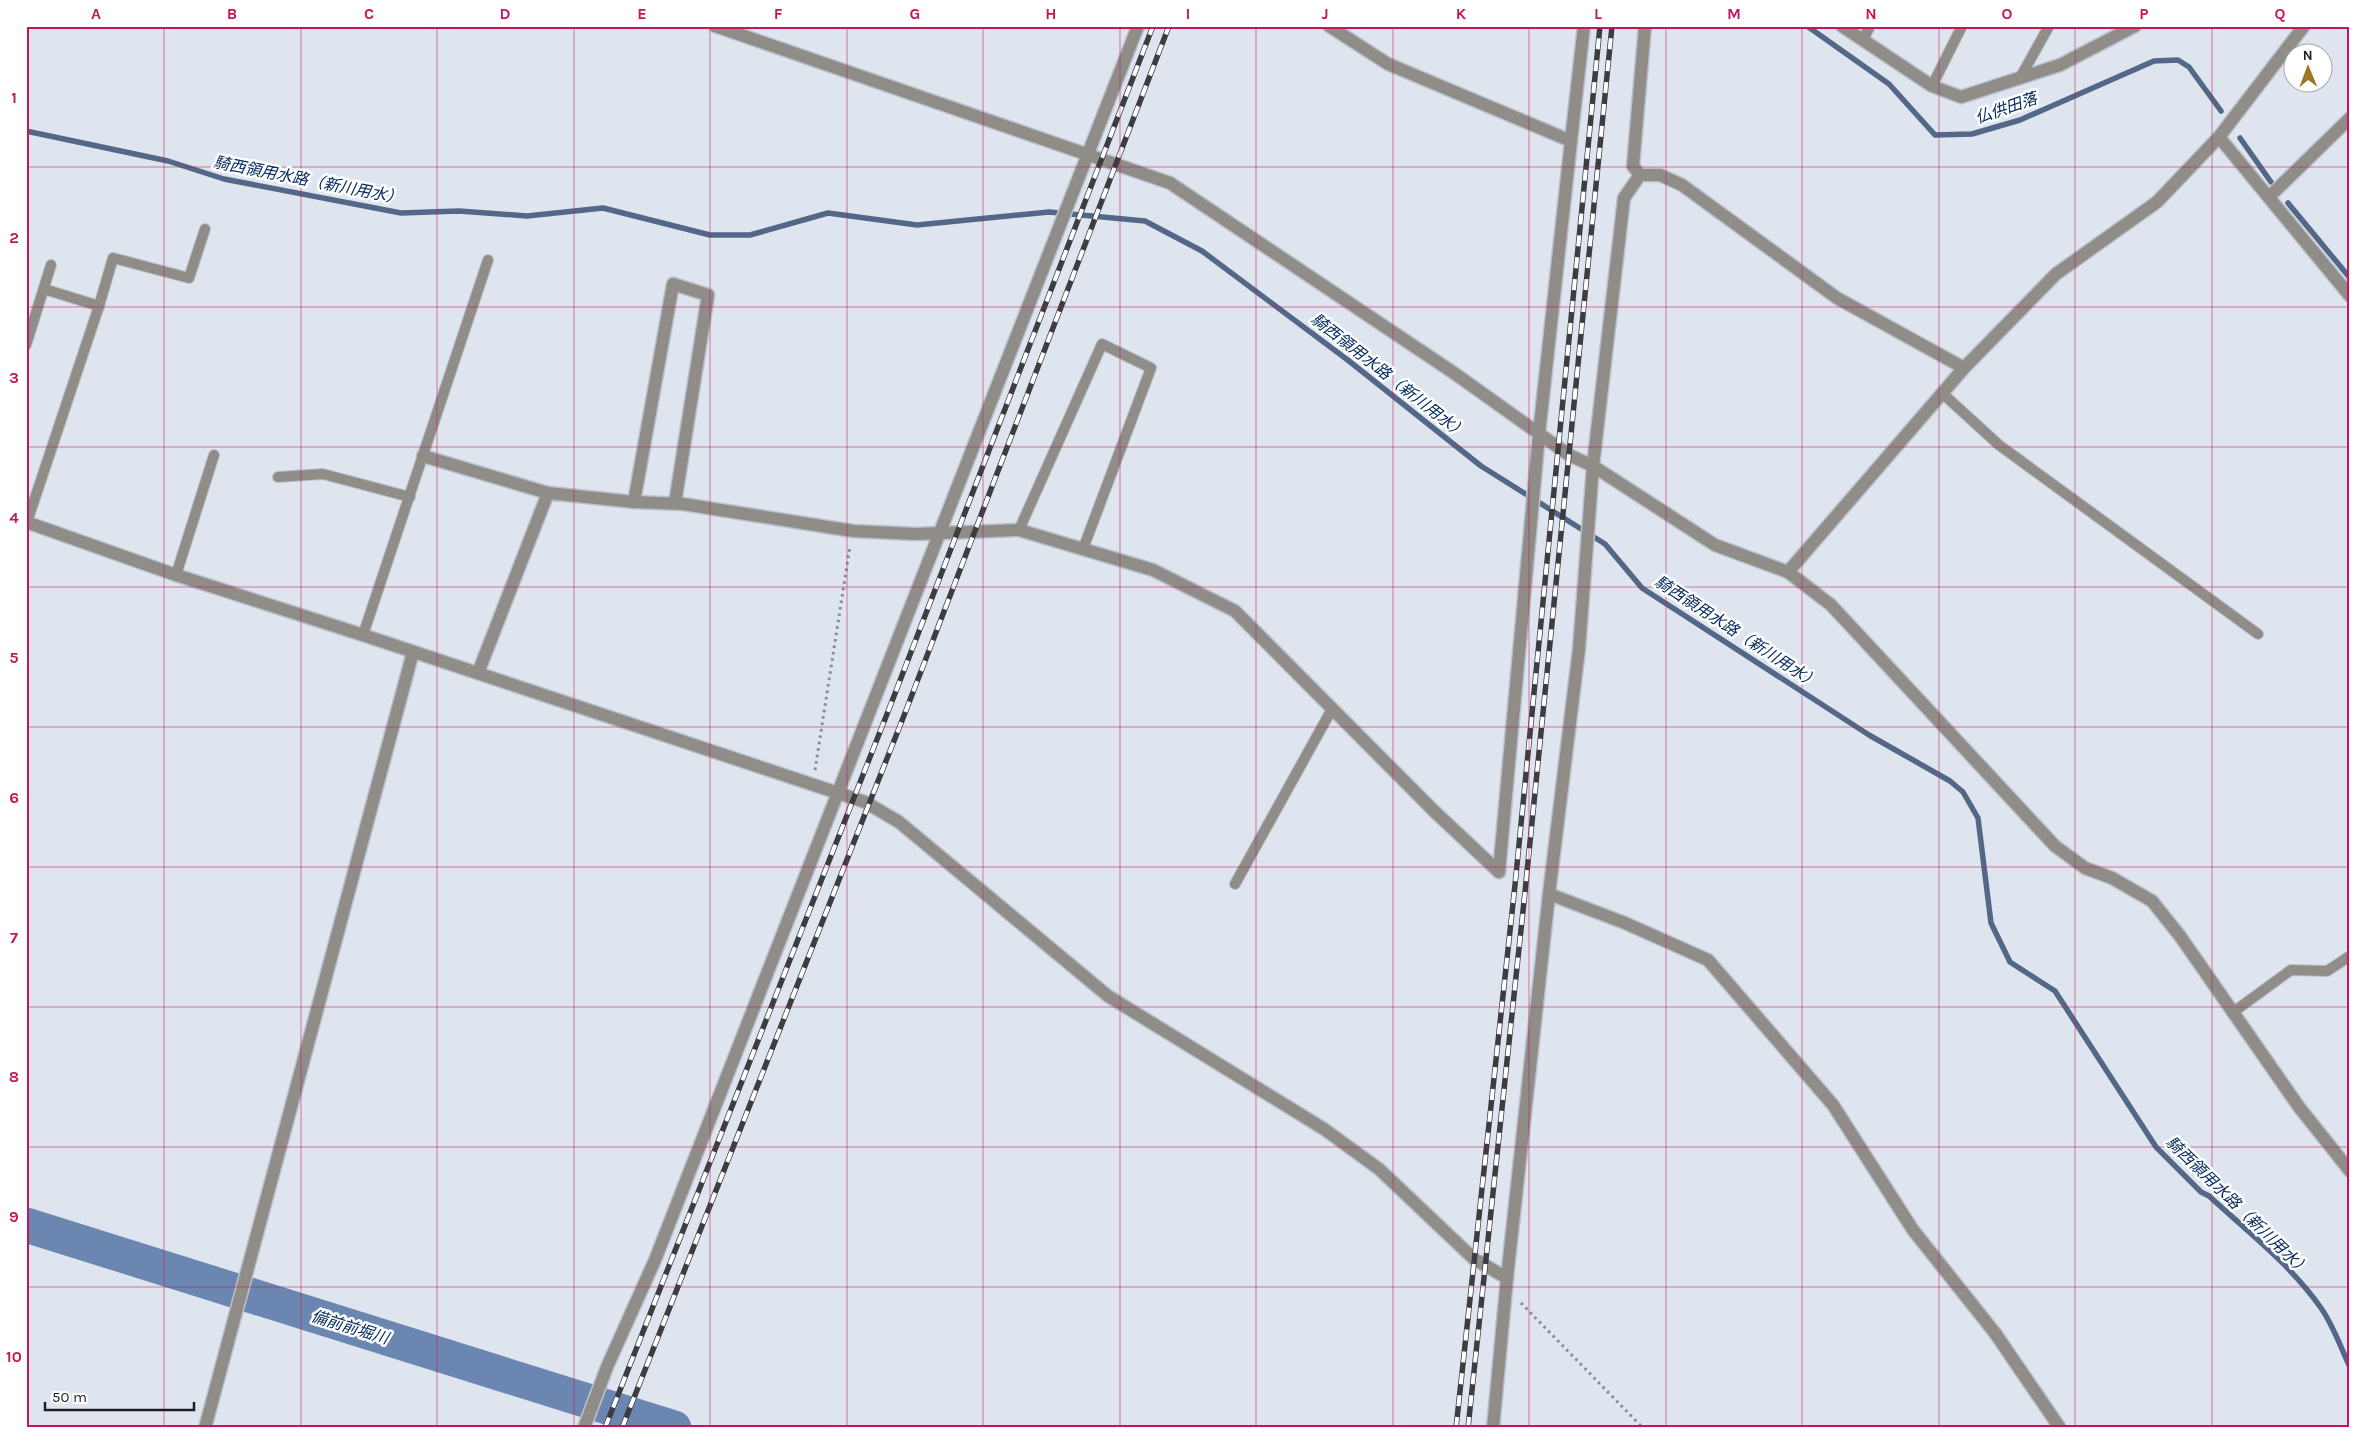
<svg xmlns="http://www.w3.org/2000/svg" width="2376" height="1454" viewBox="0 0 2376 1454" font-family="Karla,'Noto Sans JP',sans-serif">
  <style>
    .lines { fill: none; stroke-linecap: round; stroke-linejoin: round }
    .stream { stroke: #536886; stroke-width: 5.5 }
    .river { stroke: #6b87b1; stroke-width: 35 }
    .service-casing { stroke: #bbc1ca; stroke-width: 12 }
    .minor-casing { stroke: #bbc1ca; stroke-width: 15 }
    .tertiary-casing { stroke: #bbc1ca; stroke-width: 15 }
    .path { stroke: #878b93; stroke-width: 3; stroke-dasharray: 2.5 4; stroke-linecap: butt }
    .service { stroke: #908d89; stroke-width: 10 }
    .minor { stroke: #908d89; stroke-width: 12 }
    .tertiary { stroke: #908d89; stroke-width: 12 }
    .rail-casing { stroke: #3b3d42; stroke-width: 5.5 }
    .rail { stroke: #fff; stroke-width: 4; stroke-dasharray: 11; stroke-linecap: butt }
    .grid { fill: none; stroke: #c2185b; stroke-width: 1; stroke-opacity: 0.55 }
    .labels { text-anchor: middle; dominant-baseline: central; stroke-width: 5; stroke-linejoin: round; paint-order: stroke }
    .water-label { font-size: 16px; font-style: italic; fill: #072c60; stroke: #fff }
    .neatline { fill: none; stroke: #c2185b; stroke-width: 2 }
    .grid-label { font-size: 16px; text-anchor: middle; font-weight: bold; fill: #c2185b }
  </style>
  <rect width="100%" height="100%" fill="#dee5ef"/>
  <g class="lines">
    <g class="stream">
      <path d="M 1807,26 L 1889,84 L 1935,135 L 1972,134 L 2020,120 L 2154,61 L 2178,60 L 2189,67 L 2221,111"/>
      <path d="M 26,131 L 168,161 L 224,179 L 401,213 L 459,211 L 527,216 L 603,208 L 710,235 L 750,235 L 828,213 L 917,225 L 1049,212 L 1145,221 L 1202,251 L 1349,361 L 1481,466 L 1605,544 L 1642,588 L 1869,735 L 1950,781 L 1963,792 L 1978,818 L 1991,923 L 2010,962 L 2055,991 L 2156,1147 L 2201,1192 L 2209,1196 C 2247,1231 2291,1265 2321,1308 C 2333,1325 2341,1348 2350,1367"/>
      <path d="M 2240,138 L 2271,182"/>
      <path d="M 2288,203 L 2350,278"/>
    </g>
    <path class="river" d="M 26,1225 L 674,1428"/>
    <g class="service-casing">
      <g id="service">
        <path d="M 1863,40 L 1870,26"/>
        <path d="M 2020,78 L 2049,26"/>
        <path d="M 1932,86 L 1962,26"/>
        <path d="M 44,289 L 99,306 L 113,258 L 189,278 L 205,229"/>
        <path d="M 26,345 L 51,265"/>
        <path d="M 1942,393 L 1999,445 L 2258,634"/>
        <path d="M 278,477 L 323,474 L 410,497"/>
        <path d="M 27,522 L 99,306"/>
        <path d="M 1019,530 L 1102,344 L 1151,368 L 1083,549"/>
        <path d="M 176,575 L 214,455"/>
        <path d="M 363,635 L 488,260"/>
        <path d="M 1235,884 L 1332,709"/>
        <path d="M 2232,1013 L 2291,970 L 2327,971 L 2350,956"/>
      </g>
    </g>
    <g class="minor-casing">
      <g id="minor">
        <path d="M 715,26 L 1170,183 L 1454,373 L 1569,455 L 1593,466 L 1715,545 L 1788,572 L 1831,605 L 2055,846 L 2085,868 L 2112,878 L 2152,901 L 2180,936 L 2299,1107 L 2350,1171"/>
        <path d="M 1329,26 L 1388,64 L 1571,141 L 1539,434 L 1499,872"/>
        <path d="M 1842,26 L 1932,86 L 1961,97 L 2060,65 L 2135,26"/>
        <path d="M 2219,137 L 2350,296"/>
        <path d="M 1571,141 L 1584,26"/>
        <path d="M 1640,175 L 1633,166 L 1645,26"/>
        <path d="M 2269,197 L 2350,118"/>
        <path d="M 423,456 L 548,493"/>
        <path d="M 634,502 L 673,284 L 708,295 L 675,503"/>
        <path d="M 26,522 L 176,575 L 363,635 L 865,802 L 899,822 L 1108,996 L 1324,1129 L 1379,1169 L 1474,1259 L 1507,1278"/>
        <path d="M 1788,572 L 1964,368 L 2056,274 L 2157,202 L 2219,137 L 2304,26"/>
        <path d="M 478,673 L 548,493 L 634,502 L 683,504 L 853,531 L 916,534 L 1019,530 L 1153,570 L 1235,611 L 1435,812 L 1499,872"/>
        <path d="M 1549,894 L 1625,923 L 1708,960 L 1833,1105 L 1913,1230 L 1995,1333 L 2060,1428"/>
        <path d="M 205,1428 L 413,652"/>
        <path d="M 584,1428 L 607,1367 L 655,1260 L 1138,26"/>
        <path d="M 1493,1428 L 1507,1278 L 1549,894 L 1579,649 L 1593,466"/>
      </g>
    </g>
    <g class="tertiary-casing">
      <path id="tertiary" d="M 1593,466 L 1624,198 L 1640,175 L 1660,175 L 1682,185 L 1837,298 L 1964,368"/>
    </g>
    <g class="path">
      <path d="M 815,770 L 850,546"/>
      <path d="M 1521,1303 L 1643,1428"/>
    </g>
    <use href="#service" class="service"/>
    <use href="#minor" class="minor"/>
    <use href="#tertiary" class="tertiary"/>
    <g class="rail-casing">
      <g id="rail">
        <path d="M 605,1428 L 889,709 L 1153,26"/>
        <path d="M 622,1428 L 905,713 L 1169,26"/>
        <path d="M 1456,1428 L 1515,885 L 1600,26"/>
        <path d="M 1468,1428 L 1525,892 L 1612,26"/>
      </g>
    </g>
    <use href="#rail" class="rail"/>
  </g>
  <path class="grid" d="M 164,26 L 164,1428M 301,26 L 301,1428M 437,26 L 437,1428M 574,26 L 574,1428M 710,26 L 710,1428M 847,26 L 847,1428M 983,26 L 983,1428M 1120,26 L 1120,1428M 1256,26 L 1256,1428M 1393,26 L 1393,1428M 1529,26 L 1529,1428M 1666,26 L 1666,1428M 1802,26 L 1802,1428M 1939,26 L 1939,1428M 2075,26 L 2075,1428M 2212,26 L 2212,1428M 26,167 L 2350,167M 26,307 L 2350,307M 26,447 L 2350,447M 26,587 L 2350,587M 26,727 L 2350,727M 26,867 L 2350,867M 26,1007 L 2350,1007M 26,1147 L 2350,1147M 26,1287 L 2350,1287"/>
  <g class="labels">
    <g class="water-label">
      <text transform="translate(2006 108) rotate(-19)">仏供田落</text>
      <text transform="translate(308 180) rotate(11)">騎西領用水路（新川用水）</text>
      <text transform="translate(1389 376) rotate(38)">騎西領用水路（新川用水）</text>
      <text transform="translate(1737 632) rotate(33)">騎西領用水路（新川用水）</text>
      <text transform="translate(2238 1206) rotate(44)">騎西領用水路（新川用水）</text>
      <text transform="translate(350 1327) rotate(17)">備前前堀川</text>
    </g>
  </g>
  <rect width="2376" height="1454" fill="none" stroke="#ffffff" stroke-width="55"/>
  <g transform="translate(2308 68) rotate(359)"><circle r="24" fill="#ffffff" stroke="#a4a5a7"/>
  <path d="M0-4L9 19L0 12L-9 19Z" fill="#a07525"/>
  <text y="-8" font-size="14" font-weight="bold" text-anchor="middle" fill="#1c1e22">N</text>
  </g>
  <path d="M45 1402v8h149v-8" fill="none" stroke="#1c1e22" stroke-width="2.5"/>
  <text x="52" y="1402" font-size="15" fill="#1c1e22" stroke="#ffffff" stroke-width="4" paint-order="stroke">50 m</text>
  <rect x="28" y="28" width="2320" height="1398" class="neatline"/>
  <g class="grid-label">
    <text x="96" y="19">A</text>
    <text x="232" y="19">B</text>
    <text x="369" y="19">C</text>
    <text x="505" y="19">D</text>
    <text x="642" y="19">E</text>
    <text x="778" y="19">F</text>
    <text x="915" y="19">G</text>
    <text x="1051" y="19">H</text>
    <text x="1188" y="19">I</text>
    <text x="1325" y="19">J</text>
    <text x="1461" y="19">K</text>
    <text x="1598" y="19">L</text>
    <text x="1734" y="19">M</text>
    <text x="1871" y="19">N</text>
    <text x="2007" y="19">O</text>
    <text x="2144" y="19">P</text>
    <text x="2280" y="19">Q</text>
    <text x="14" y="103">1</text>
    <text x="14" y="243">2</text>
    <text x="14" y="383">3</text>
    <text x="14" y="523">4</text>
    <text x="14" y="663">5</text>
    <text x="14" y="803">6</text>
    <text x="14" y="943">7</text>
    <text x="14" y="1082">8</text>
    <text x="14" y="1222">9</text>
    <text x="14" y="1362">10</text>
  </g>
</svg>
